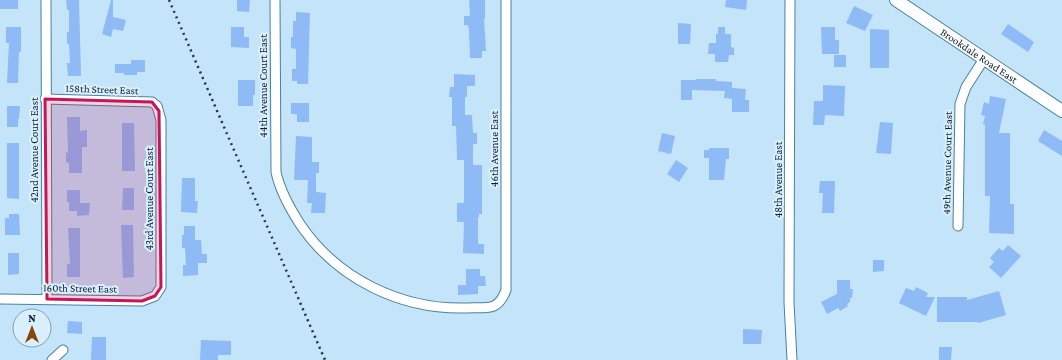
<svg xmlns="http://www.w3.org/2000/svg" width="1062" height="360" viewBox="0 0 1062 360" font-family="'Crimson Pro',serif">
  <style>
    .building { fill: #8ebaf6 }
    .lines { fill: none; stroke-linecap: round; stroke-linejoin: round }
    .street-casing { stroke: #4b809f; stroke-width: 11 }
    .secondary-casing { stroke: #4b809f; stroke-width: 14 }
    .street { stroke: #fff; stroke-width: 9 }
    .secondary { stroke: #fff; stroke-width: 12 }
    .rail { stroke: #223947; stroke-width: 2.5; stroke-dasharray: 2 4; stroke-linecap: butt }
    .marked { fill: #c2185b; fill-opacity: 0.2; stroke: #c2185b; stroke-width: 3; stroke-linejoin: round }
    .labels { text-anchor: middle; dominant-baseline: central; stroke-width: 4; stroke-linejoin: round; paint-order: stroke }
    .street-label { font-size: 11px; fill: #0b212e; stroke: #daeffd }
  </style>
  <rect width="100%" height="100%" fill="#c3e4f9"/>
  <g class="building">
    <rect x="0" y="0" width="18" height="9"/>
    <path d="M 66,0 L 79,0 L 81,76 L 68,76 L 67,63 L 70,63 L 69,44 L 67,44 L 67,32 L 69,32 L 69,10 L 67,10 Z"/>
    <path d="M 111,0 L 113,0 L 113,17 L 126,20 L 123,31 L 113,29 L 111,37 L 102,34 Z"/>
    <path d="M 237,0 L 250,0 L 249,12 L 237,11 Z"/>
    <path d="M 469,0 L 485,0 L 485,19 L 484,19 L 486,51 L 482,51 L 482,58 L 470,58 L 469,30 L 468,25 L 464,25 L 464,16 L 470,16 Z"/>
    <path d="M 726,0 L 747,0 L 746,10 L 725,7 Z"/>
    <path d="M 854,6 L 873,15 L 865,31 L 846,23 Z"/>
    <path d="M 296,12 L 310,13 L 308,84 L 297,84 L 297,81 L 292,81 L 292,69 L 296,69 L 296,49 L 291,48 L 291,37 L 293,37 L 293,21 L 296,21 Z"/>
    <path d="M 678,23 L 691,24 L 690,44 L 678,44 Z"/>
    <path d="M 1008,24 L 1034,42 L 1028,52 L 1001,34 Z"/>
    <path d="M 6,27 L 21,27 L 21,52 L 19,52 L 18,83 L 7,83 L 9,43 L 6,43 Z"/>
    <path d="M 231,27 L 244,27 L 244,37 L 249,37 L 249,48 L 231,47 Z"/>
    <path d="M 718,27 L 725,27 L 725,34 L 731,34 L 731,47 L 734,48 L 734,55 L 729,55 L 728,62 L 715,62 L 715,54 L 708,54 L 709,43 L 716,43 L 716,34 L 718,34 Z"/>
    <path d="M 821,27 L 835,27 L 835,40 L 839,40 L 839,54 L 822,54 Z"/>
    <path d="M 870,29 L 889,30 L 889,68 L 870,68 Z"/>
    <rect x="834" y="55" width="12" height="12"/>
    <path d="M 131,60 L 145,60 L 145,72 L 137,72 L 137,75 L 124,75 L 124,73 L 115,73 L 115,64 L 131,64 Z"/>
    <path d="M 454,74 L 475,75 L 475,86 L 467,86 L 467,97 L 465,97 L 465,115 L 472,115 L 473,133 L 477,133 L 477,144 L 473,144 L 473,165 L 482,165 L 482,214 L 479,214 L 479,217 L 478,217 L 478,244 L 484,244 L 484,254 L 463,253 L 464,222 L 457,222 L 457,203 L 464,203 L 464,160 L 457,160 L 456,126 L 452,126 L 452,97 L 449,97 L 450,87 L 454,87 Z"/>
    <path d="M 696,79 L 716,79 L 716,81 L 732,82 L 732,88 L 746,89 L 745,100 L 749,100 L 749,112 L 732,112 L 732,99 L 724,98 L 725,91 L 692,90 L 692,100 L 681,100 L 681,80 L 696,80 Z"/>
    <path d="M 238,80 L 255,80 L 255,95 L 253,95 L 253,106 L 238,106 Z"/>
    <path d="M 823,85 L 845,86 L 844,116 L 825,115 L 824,125 L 813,125 L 814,101 L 823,101 Z"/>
    <path d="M 990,96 L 1006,99 L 999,133 L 1010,133 L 1010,204 L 1014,204 L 1014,234 L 989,233 L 990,196 L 985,196 L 985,125 L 983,124 L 985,116 L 981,115 L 984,102 L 989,104 Z"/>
    <path d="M 291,103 L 309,103 L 309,122 L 297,122 L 297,114 L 291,114 Z"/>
    <path d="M 7,106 L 20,106 L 19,119 L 18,119 L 18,127 L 7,127 Z"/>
    <path d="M 67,117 L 80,117 L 80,131 L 87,130 L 87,147 L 82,147 L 82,173 L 69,173 L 69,163 L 66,162 L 66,152 L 68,153 Z"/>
    <path d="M 880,122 L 893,123 L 891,154 L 876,153 Z"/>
    <path d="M 122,123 L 134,123 L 135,171 L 122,171 Z"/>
    <path d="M 1044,130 L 1062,141 L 1062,156 L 1038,141 Z"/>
    <path d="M 662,133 L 675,136 L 671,154 L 658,151 Z"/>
    <path d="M 296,136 L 312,137 L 312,162 L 319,162 L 319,173 L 316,173 L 316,192 L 326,193 L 325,213 L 311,213 L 312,203 L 307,203 L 308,180 L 294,180 Z"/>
    <path d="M 7,143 L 19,143 L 19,199 L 7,198 Z"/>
    <path d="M 709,148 L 729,148 L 729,159 L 726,159 L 724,180 L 709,180 L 709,158 L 704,158 L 704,150 L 709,150 Z"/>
    <path d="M 676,160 L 688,168 L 679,182 L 667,174 Z"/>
    <path d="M 182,178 L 195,178 L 195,201 L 198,201 L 197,213 L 181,212 Z"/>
    <path d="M 820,181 L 835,181 L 834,213 L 822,213 L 823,193 L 819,193 Z"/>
    <path d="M 123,188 L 134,188 L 134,210 L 122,210 Z"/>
    <path d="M 67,190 L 80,190 L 80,203 L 90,203 L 89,215 L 77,216 L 77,211 L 69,211 L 69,202 L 67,202 Z"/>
    <path d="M 9,214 L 19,214 L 20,235 L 5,235 L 5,218 L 9,218 Z"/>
    <path d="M 121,225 L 133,225 L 134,277 L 123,278 Z"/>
    <path d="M 184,226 L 195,226 L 195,240 L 201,240 L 202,254 L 207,254 L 207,263 L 198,263 L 198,275 L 183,276 L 183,265 L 186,265 L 185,248 L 182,248 L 182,235 L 184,235 Z"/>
    <path d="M 68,228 L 80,228 L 80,277 L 67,277 L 67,264 L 70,264 Z"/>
    <path d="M 1008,245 L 1021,256 L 1001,278 L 989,267 L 994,262 L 990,258 L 999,248 L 1003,251 Z"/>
    <path d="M 8,253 L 19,253 L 19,274 L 8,275 Z"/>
    <path d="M 873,260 L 884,260 L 884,271 L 873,272 Z"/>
    <path d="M 466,269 L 480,269 L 480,276 L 485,276 L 486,286 L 478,286 L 478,294 L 458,295 L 458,285 L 466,285 Z"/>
    <path d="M 837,280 L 850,280 L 850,289 L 853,289 L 852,298 L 850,298 L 850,302 L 847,304 L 848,306 L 840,311 L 838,308 L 827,314 L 821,302 L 837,294 Z"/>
    <path d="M 916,287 L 928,293 L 926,297 L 935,297 L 926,316 L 899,303 L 906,288 L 914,291 Z"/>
    <path d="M 999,291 L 1006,315 L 978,323 L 977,322 L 937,322 L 937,297 L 967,297 L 967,300 Z"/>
    <path d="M 68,321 L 82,322 L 82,334 L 67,333 Z"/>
    <path d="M 743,329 L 762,330 L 761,344 L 743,344 Z"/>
    <path d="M 92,337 L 106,337 L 106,360 L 91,360 Z"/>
    <path d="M 201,340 L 231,341 L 231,355 L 218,355 L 218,360 L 200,360 Z"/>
    <path d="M 939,347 L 952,347 L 951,360 L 939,360 Z"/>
  </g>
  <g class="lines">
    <g class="street-casing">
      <g id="street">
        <path d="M 46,0 L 47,299"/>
        <path d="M 275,0 L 276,172 C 280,191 289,207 300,224 C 337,279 401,310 467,308 C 487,307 498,312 506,290 L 506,0"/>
        <path d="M 790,0 L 789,302 L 792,360"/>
        <path d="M 958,226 L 960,104 L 966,87 L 984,59"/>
        <path d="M 0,299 L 142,301 L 155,296 L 161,287 L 161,120 L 157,106 L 152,102 L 45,99"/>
        <path d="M 52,360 L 63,350"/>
      </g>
    </g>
    <g class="secondary-casing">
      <g id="secondary">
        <path id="s1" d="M 896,0 L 1062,111"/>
      </g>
    </g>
    <use href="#street" class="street"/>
    <use href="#secondary" class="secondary"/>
    <path class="rail" d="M 169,0 L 325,360"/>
  </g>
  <path class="marked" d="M 45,99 L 152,102 L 159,111 L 161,287 L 155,296 L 142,301 L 47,299 Z"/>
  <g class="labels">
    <g class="street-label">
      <text stroke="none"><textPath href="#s1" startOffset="100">Brookdale Road East</textPath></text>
      <text transform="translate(263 86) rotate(-90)">44th Avenue Court East</text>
      <text transform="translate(102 89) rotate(2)">158th Street East</text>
      <text transform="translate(494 149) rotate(-90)">46th Avenue East</text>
      <text transform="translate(34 150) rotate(-90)">42nd Avenue Court East</text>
      <text transform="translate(947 163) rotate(-89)">49th Avenue Court East</text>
      <text transform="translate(778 180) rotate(-90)">48th Avenue East</text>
      <text transform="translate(149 199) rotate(-90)">43rd Avenue Court East</text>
      <text transform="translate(80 288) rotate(1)">160th Street East</text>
    </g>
  </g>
  <g transform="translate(32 328)"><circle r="19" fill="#daeffd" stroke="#879daa"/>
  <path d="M0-3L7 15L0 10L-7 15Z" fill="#854609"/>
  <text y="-6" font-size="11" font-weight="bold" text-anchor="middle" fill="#0b212e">N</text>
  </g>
</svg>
